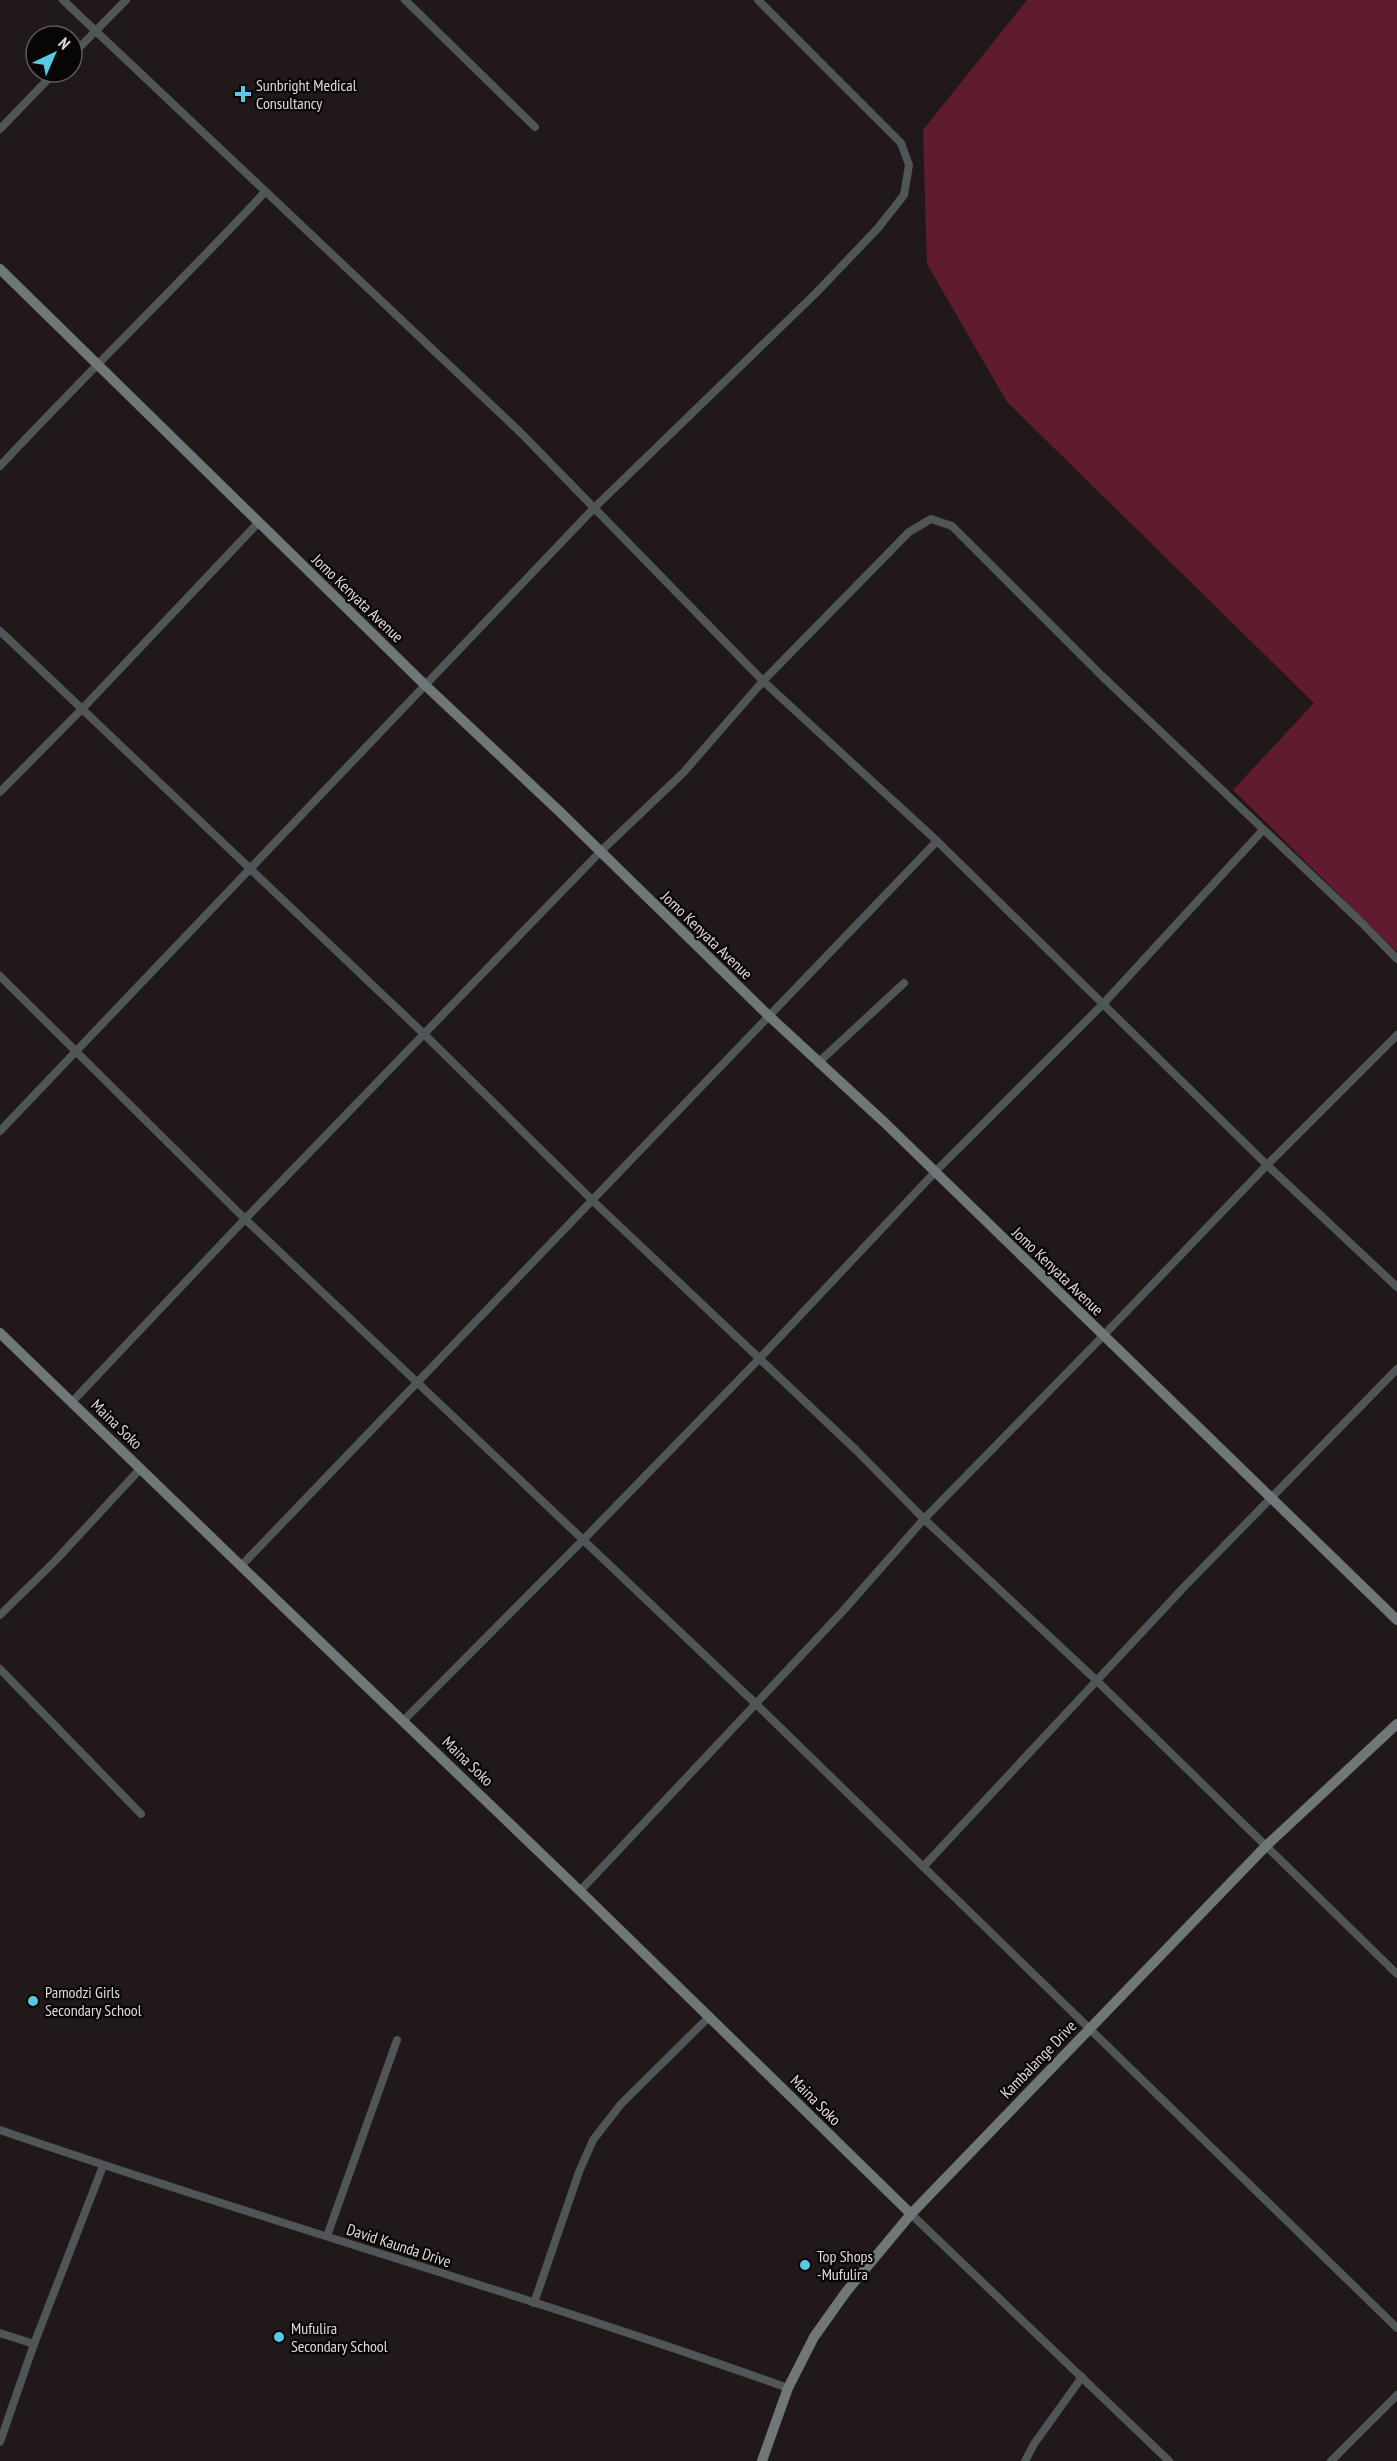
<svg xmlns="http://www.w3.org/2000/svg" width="1397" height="2461" viewBox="0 0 1397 2461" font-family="'PT Sans Narrow',sans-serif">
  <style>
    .green { fill: #611b2f }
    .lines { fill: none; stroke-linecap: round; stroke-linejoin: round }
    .street { stroke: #505557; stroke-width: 8 }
    .secondary { stroke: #6f7779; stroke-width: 10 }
    .poi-dot { fill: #59c8e4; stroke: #080505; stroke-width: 2 }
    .labels { text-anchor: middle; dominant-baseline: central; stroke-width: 4.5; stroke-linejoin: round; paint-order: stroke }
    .poi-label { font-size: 16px; fill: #e0d9da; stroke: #080505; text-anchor: start }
    .street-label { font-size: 16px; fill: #e0d9da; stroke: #080505 }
  </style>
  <rect width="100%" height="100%" fill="#211819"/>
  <path class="green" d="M 1027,0 L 1397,0 L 1397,952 L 1233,790 L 1314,703 L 1007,402 L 927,264 L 923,130 Z"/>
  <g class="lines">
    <g class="street">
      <path d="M 63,0 L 520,432 L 763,681 L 937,841 L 1267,1165 L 1397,1287"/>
      <path d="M 405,0 L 535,127"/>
      <path d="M 72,55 L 126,0"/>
      <path d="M 0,129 L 55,72"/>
      <path d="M 0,466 C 87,373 178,285 265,192"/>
      <path d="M 0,631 L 425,1035 L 592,1200 L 856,1450 L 924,1519 L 1096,1680 L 1397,1974"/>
      <path d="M 0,792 L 83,708 L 259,522"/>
      <path d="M 0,976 L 245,1219 L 755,1703 L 1397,2328"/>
      <path d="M 820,1061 L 904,983"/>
      <path d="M 0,1131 L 594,508 L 816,293 L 878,228 L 904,195 L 909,165 L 901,143 L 758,0"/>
      <path d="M 72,1402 L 245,1219 L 600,852 L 683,773 L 763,681 L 909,532 L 931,519 L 952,526 L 1102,676 L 1361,922 L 1397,959"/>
      <path d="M 241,1566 L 937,841"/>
      <path d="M 0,1615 L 55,1561 L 141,1468"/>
      <path d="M 0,1669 L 141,1814"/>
      <path d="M 404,1720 L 582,1541 L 760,1358 L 935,1172 L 1103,1004 L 1263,830"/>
      <path d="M 923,1867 L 1184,1587 L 1397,1369"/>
      <path d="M 580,1891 L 842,1612 L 924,1519 L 1103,1336 L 1267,1165 L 1397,1035"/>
      <path d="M 0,2130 C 261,2220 528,2295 788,2388"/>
      <path d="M 911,2214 L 1169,2461"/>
      <path d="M 327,2236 L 397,2040"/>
      <path d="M 534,2303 L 579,2172 L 593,2140 L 621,2104 L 710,2016"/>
      <path d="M 0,2333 L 34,2344"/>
      <path d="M 0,2442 L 34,2344 L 103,2166"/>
      <path d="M 1025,2461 L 1034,2444 L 1082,2377"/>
      <path d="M 1331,2461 L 1397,2395"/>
    </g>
    <g class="secondary">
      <path d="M 0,269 L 425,685 L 559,811 L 769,1016 L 885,1123 L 1397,1620"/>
      <path d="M 0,1333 L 241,1566 L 580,1891 L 911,2214"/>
      <path d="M 762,2461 L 788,2388 L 814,2337 L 846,2292 L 911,2214 L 1266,1846 L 1397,1724"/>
    </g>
  </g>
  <g class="poi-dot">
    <path d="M240 85h6v6h6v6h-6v6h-6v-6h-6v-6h6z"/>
    <circle cx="33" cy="2001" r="6"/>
    <circle cx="805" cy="2265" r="6"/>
    <circle cx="279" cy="2337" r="6"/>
  </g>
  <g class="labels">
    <g class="poi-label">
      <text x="256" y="85">Sunbright Medical<tspan x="256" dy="18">Consultancy</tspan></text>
      <text x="45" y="1992">Pamodzi Girls<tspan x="45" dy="18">Secondary School</tspan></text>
      <text x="817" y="2256">Top Shops<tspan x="817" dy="18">-Mufulira</tspan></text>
      <text x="291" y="2328">Mufulira<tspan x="291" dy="18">Secondary School</tspan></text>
    </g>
    <g class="street-label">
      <text transform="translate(358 598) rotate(44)">Jomo Kenyata Avenue</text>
      <text transform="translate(707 935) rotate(44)">Jomo Kenyata Avenue</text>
      <text transform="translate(1058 1271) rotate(44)">Jomo Kenyata Avenue</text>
      <text transform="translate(117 1424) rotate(44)">Maina Soko</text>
      <text transform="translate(468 1761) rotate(44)">Maina Soko</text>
      <text transform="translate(1038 2059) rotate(-46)">Kambalange Drive</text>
      <text transform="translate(816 2100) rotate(45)">Maina Soko</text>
      <text transform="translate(399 2245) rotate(18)">David Kaunda Drive</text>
    </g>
  </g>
  <g transform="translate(54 54) rotate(44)"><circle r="28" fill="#080505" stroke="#5e5a5a" stroke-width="1.5"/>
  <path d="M0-4.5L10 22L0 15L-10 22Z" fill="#59c8e4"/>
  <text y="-9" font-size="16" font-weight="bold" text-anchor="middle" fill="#e0d9da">N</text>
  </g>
</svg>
